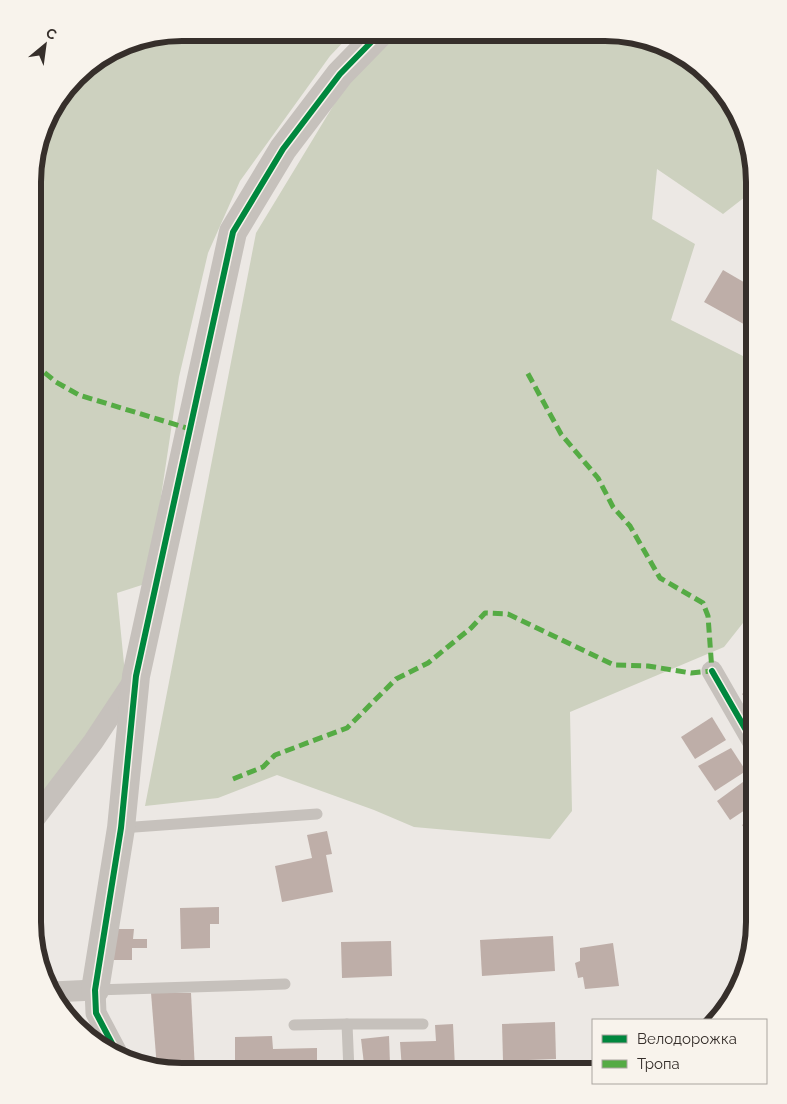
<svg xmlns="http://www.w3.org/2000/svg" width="787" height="1104" viewBox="0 0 787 1104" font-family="Raleway,sans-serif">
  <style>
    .green { fill: #cdd1bf }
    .building { fill: #beaea8 }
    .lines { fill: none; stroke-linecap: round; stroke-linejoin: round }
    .service { stroke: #c6c1bc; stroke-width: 11 }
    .minor { stroke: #c6c1bc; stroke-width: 21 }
    .tertiary { stroke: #c6c1bc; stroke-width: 28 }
    .quiet { stroke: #55ab44; stroke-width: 5; stroke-dasharray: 10 5; stroke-linecap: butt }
    .cycleway-casing { stroke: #f8f3ec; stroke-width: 9 }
    .cycleway { stroke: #00873e; stroke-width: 6 }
    .rim { fill: none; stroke: #362f2b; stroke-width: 6 }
  </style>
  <rect width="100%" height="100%" fill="#ece8e4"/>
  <g class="green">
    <path d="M 182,33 L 352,33 L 330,56 L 240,181 L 208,253 L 179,377 L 148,583 L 117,593 L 125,674 L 96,738 L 33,806 L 34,162 L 52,108 L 84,69 L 134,41 Z"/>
    <path d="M 395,33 L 625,34 L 696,63 L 739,116 L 754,182 L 754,190 L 723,214 L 657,169 L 652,219 L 695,244 L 671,320 L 743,356 L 754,356 L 754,609 L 724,647 L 570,712 L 572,811 L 550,839 L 414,827 L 374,810 L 277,775 L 218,798 L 145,806 L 256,233 L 347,83 L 382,49 Z"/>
  </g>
  <g class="building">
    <path d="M 723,270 L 754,288 L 754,318 L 749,327 L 704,302 Z"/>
    <path d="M 754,684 L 754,710 L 742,694 Z"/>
    <path d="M 712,717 L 726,740 L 695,759 L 681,737 Z"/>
    <path d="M 731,748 L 746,771 L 715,791 L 698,766 Z"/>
    <path d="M 747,779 L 754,789 L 754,804 L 730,820 L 717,801 Z"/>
    <path d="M 754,816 L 754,842 L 742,825 Z"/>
    <path d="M 327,831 L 332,854 L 326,855 L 333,892 L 282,902 L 275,866 L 312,858 L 307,835 Z"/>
    <path d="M 219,907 L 219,924 L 210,924 L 210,948 L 181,949 L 180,908 Z"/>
    <path d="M 112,929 L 134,929 L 133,939 L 147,939 L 147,948 L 132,948 L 132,960 L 112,960 Z"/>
    <path d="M 553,936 L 555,971 L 482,976 L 480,940 Z"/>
    <path d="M 391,941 L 392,976 L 342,978 L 341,942 Z"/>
    <path d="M 613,943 L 619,986 L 585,989 L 583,977 L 578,978 L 575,963 L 580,961 L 580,948 Z"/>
    <path d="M 151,993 L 191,993 L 195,1070 L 163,1070 L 157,1068 Z"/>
    <path d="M 555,1022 L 556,1059 L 503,1061 L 502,1024 Z"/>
    <path d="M 453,1024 L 455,1068 L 402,1070 L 400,1042 L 436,1041 L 435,1025 Z"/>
    <path d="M 272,1036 L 273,1049 L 317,1048 L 317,1071 L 244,1070 L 244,1062 L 235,1063 L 235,1037 Z"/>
    <path d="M 389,1036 L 390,1064 L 364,1064 L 361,1039 Z"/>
  </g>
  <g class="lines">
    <g class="service">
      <path d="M 121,828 L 317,814"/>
      <path d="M 95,990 L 285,984"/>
      <path d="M 294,1025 L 347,1024"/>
      <path d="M 349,1071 L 347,1024 L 423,1024"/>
    </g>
    <g class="minor">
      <path d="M 712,671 L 754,744"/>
      <path d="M 33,821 L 93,742 L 136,677"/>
      <path d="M 52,992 L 95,990 L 96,1013 L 116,1051"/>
    </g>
    <path class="tertiary" d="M 95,990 L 121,828 L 136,676 L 233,232 L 283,149 L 340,74 L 380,33"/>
    <g class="quiet">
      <path d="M 33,363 L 56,382 L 79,395 L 190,429"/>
      <path d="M 233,779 L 263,767 L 275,755 L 347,728 L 396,679 L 428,663 L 471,628 L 485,613 L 508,614 L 614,665 L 648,666 L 691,673 L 712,671 L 708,616 L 703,603 L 660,578 L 630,526 L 613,507 L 598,478 L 561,434 L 527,372"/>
    </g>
    <g class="cycleway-casing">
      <g id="cycleway">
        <path d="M 712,671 L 754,744"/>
        <path d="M 116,1051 L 96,1013 L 95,990 L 121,828 L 136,676 L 233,232 L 283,149 L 340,74 L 380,33"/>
      </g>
    </g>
    <use href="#cycleway" class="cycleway"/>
  </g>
  <path d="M0 0H787V1104H0ZM182 41H605A141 141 0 0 1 746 182V922A141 141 0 0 1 605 1063H182A141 141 0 0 1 41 922V182A141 141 0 0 1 182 41Z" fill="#f8f3ec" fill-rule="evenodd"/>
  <path class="rim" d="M182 41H605A141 141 0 0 1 746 182V922A141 141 0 0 1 605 1063H182A141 141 0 0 1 41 922V182A141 141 0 0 1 182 41Z"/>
  <rect x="592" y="1019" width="175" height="65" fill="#f8f3ec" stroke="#aaa59f"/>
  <rect x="602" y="1035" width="25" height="8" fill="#00873e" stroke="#aaa59f"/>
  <text x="637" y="1044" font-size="15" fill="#362f2b">Велодорожка</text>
  <rect x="602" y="1060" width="25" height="8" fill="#55ab44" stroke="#aaa59f"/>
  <text x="637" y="1069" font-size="15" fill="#362f2b">Тропа</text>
  <g transform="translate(45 45) rotate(29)" stroke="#f8f3ec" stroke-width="4" paint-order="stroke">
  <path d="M0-4L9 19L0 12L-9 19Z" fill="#362f2b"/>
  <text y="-8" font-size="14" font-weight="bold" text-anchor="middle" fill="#362f2b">С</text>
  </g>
</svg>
